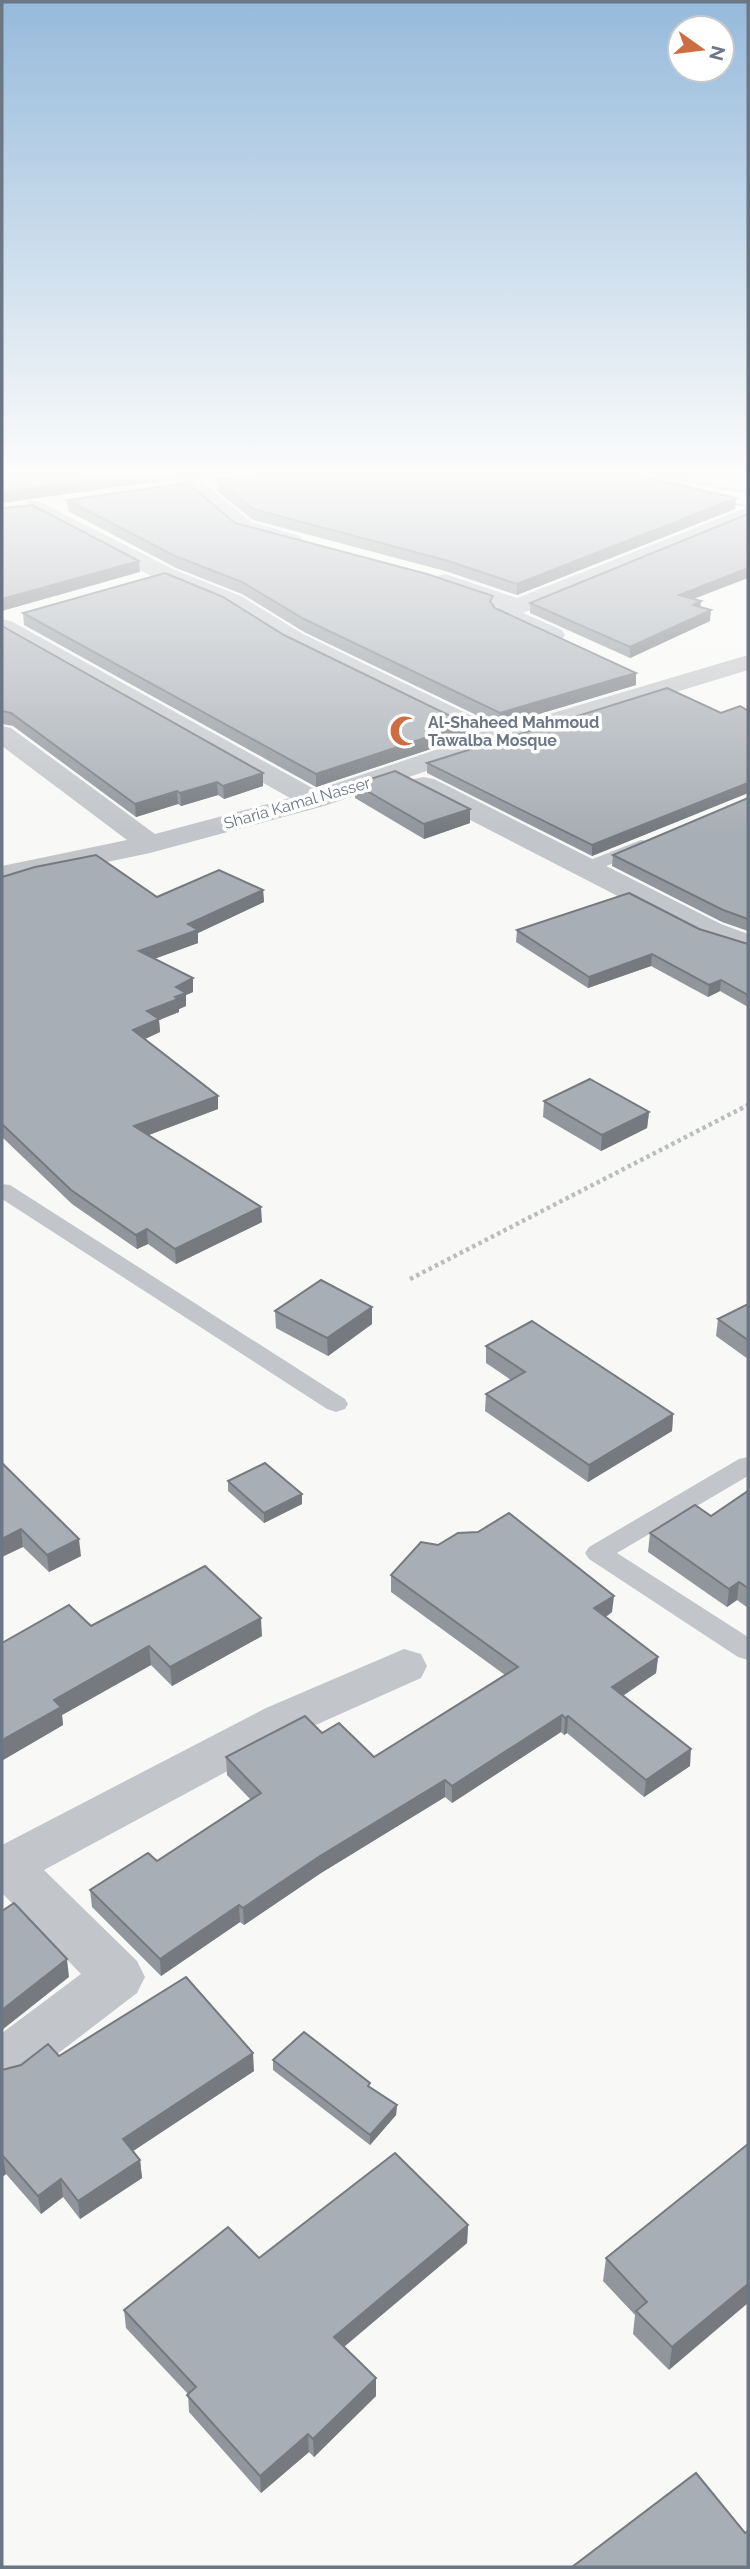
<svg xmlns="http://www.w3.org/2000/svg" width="750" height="2569" viewBox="0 0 750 2569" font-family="Raleway,sans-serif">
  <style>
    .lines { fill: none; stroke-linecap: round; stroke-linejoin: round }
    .secondary-casing { stroke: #b3b7bc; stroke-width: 4 }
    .path { stroke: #babdbf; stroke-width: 4.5; stroke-dasharray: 3.5 3.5; stroke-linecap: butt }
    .lane { fill: #c2c5c9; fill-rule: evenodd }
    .street { fill: #c2c5c9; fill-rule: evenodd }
    .secondary { fill: #fff; fill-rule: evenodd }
    .wall { fill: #90969c }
    .shaded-wall { fill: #767a7f }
    .building { fill: #a8aeb5; stroke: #767a7f; stroke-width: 2 }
    .labels { text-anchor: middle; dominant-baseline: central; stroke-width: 7; stroke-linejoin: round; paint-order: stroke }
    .far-poi-label { font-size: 16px; font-weight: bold; fill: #6b7784; stroke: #fff; text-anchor: start }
    .far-street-label { font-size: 16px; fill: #6b7784; stroke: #fff }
  </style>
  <rect width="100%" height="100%" fill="#f8f8f6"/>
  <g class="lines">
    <g class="secondary-casing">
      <path id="secondary" d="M 609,473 C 656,473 701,486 748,493 L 748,505 L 695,497 L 612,477 Z"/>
    </g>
    <path class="path" d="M 410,1279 L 748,1105"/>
    <g class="lane">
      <path d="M 641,840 L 647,841 L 650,845 L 647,849 L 592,872 L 580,872 L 577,868 L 580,864 Z"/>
      <path d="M 2,1184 L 10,1185 L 345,1399 L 348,1404 L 345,1409 L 336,1412 L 327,1409 L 2,1199 Z"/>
      <path d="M 748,1457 L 748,1476 L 617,1553 L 748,1637 L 748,1660 L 738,1657 L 589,1559 L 585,1553 L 589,1547 L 739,1459 Z"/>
    </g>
    <g class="street">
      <path d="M 192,478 L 199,480 L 252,522 L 300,536 L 303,541 L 300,546 L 292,548 L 236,532 L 185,488 L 181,484 L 185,480 Z"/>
      <path d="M 36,500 L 175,570 L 241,596 L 303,634 L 499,729 L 748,655 L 748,670 L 506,744 L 324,806 L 150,853 L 2,884 L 2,866 L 127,840 L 2,746 L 2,726 L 11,728 L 155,834 L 290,798 L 2,636 L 2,619 L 11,621 L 316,790 L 474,737 L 285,644 L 225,606 L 159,580 L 28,511 L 25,506 L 28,501 Z"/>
      <path d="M 748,507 L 748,521 L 523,613 L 562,630 L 565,635 L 562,640 L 553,642 L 496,618 L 492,613 L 498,607 L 437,586 L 433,581 L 437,576 L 445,574 L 517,598 Z"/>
      <path d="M 424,777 L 434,779 L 721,924 L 748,934 L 748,954 L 699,938 L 414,791 L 410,785 L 414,779 Z"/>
      <path d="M 404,1649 L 421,1654 L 427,1666 L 421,1678 L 300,1732 L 44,1870 L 137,1961 L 145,1977 L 137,1993 L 22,2081 L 2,2087 L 2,2033 L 81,1974 L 2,1893 L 2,1845 L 266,1708 Z"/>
    </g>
    <use href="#secondary" class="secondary"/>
  </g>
  <g class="wall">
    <path d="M 217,480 L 736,498 L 735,509 L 517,595 L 445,571 L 253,520 L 217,491 Z"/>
    <path d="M 67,500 L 235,523 L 493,604 L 495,608 L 636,685 L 499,726 L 304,632 L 242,594 L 176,568 L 68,511 Z"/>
    <path d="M 694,599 L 710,621 L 630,658 L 530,613 L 530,603 Z"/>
    <path d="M 23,613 L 284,635 L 467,737 L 316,787 L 24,625 Z"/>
    <path d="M 2,626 L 263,786 L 224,799 L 218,795 L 181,806 L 178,804 L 136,817 L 13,726 L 2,724 Z"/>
    <path d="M 748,709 L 748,793 L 592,856 L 427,773 L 427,763 Z"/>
    <path d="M 355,784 L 470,809 L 470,823 L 424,839 L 355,798 Z"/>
    <path d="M 748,798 L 748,931 L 722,922 L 612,866 L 613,855 Z"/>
    <path d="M 2,877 L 157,897 L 263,890 L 264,902 L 198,933 L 198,943 L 154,959 L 193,978 L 193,992 L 186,995 L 186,1006 L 179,1009 L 179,1012 L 159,1020 L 160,1032 L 145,1039 L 218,1109 L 149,1135 L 262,1222 L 176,1264 L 148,1244 L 137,1249 L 72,1204 L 2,1137 Z"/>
    <path d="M 699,929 L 748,944 L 748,1007 L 720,991 L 708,997 L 651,966 L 588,988 L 516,942 L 517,930 Z"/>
    <path d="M 544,1101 L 649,1112 L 647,1128 L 601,1151 L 543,1117 Z"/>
    <path d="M 748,1304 L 748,1359 L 716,1336 L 718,1319 Z"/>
    <path d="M 372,1307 L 372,1324 L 328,1356 L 276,1328 L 275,1311 Z"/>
    <path d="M 486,1346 L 673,1414 L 672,1431 L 588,1482 L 485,1411 L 486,1394 L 511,1380 L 486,1363 Z"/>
    <path d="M 2,1463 L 81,1556 L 49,1572 L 23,1547 Z"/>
    <path d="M 228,1481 L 302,1504 L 264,1523 L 228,1491 Z"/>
    <path d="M 748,1491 L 748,1608 L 737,1600 L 727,1607 L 648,1552 L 650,1533 L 711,1516 Z"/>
    <path d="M 391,1575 L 612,1612 L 606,1617 L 658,1657 L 656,1673 L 623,1696 L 690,1766 L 644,1797 L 567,1733 L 564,1735 L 561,1732 L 452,1803 L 445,1797 L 321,1873 L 244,1925 L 240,1922 L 161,1976 L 92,1907 L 90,1890 L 157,1861 L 251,1800 L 227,1775 L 226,1757 L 322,1733 L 374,1757 L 505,1675 L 391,1592 Z"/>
    <path d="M 91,1626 L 262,1636 L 172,1686 L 151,1665 L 62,1715 L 63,1725 L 3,1760 L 2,1643 Z"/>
    <path d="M 59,2056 L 254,2071 L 133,2151 L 140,2160 L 142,2178 L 80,2219 L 63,2197 L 41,2214 L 6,2174 L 2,2177 L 2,2070 Z"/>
    <path d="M 273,2060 L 397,2105 L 396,2115 L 370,2145 L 273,2070 Z"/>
    <path d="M 748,2144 L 669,2370 L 633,2334 L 635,2315 L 603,2281 L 606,2258 Z"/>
    <path d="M 468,2225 L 467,2243 L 344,2347 L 376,2396 L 314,2457 L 309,2452 L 261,2493 L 189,2412 L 188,2394 L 126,2328 L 124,2310 L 259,2258 Z"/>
  </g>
  <g class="shaded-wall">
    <path d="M 143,473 L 219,473 L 2,503 L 2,492 Z"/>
    <path d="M 736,498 L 735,509 L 517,595 L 517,584 Z"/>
    <path d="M 139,561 L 140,572 L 2,611 L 2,599 Z"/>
    <path d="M 748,568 L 748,578 L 678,605 L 679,595 Z"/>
    <path d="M 701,601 L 700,611 L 693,605 Z"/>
    <path d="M 711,610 L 710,621 L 630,658 L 630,647 Z"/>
    <path d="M 636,673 L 636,685 L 499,726 L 500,713 Z"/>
    <path d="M 467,724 L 467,737 L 316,787 L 316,774 Z"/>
    <path d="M 263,773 L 263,786 L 224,799 L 223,786 Z"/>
    <path d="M 217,782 L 218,795 L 181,806 L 180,793 Z"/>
    <path d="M 748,783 L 748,793 L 592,856 L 592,845 Z"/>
    <path d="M 177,791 L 178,804 L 136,817 L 135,804 Z"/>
    <path d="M 470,809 L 470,823 L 424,839 L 424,824 Z"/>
    <path d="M 263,890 L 264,902 L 198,933 L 198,943 L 140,964 L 139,951 L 188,924 Z"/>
    <path d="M 652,954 L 651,966 L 588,988 L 589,977 Z"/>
    <path d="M 193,978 L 193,992 L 186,995 L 186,1006 L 179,1009 L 179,1012 L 159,1020 L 160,1032 L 134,1044 L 133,1030 L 147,1011 L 176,987 Z"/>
    <path d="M 721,980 L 720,991 L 708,997 L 709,985 Z"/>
    <path d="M 218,1096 L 218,1109 L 135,1140 L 134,1126 Z"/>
    <path d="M 649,1112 L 647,1128 L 601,1151 L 602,1135 Z"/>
    <path d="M 261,1207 L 262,1222 L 176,1264 L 175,1249 Z"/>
    <path d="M 147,1229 L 148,1244 L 137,1249 L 136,1235 Z"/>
    <path d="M 372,1307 L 372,1324 L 328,1356 L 327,1338 Z"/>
    <path d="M 673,1414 L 672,1431 L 588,1482 L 589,1465 Z"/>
    <path d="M 302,1494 L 302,1504 L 264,1523 L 264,1513 Z"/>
    <path d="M 21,1529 L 23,1547 L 2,1557 L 2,1539 Z"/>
    <path d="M 79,1539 L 81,1556 L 49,1572 L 47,1555 Z"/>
    <path d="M 739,1582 L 737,1600 L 727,1607 L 729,1589 Z"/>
    <path d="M 614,1596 L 612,1612 L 593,1625 L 594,1608 Z"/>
    <path d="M 261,1618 L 262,1636 L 172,1686 L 170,1667 Z"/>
    <path d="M 149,1646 L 151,1665 L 62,1715 L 63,1725 L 3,1760 L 2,1740 L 54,1700 Z"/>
    <path d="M 658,1657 L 656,1673 L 610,1704 L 612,1687 Z"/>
    <path d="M 562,1715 L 561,1732 L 452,1803 L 452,1786 Z"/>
    <path d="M 568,1716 L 567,1733 L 564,1735 L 565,1718 Z"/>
    <path d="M 691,1749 L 690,1766 L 644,1797 L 646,1780 Z"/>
    <path d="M 445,1780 L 445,1797 L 321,1873 L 244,1925 L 243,1908 L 320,1856 Z"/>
    <path d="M 239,1905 L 240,1922 L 161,1976 L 160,1959 Z"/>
    <path d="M 67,1959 L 69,1977 L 2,2030 L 2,2010 Z"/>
    <path d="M 253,2053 L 254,2071 L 124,2157 L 123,2139 Z"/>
    <path d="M 397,2105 L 396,2115 L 370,2145 L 370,2135 Z"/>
    <path d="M 3,2156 L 6,2174 L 2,2177 L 2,2157 Z"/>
    <path d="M 140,2160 L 142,2178 L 80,2219 L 78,2201 Z"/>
    <path d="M 61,2179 L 63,2197 L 41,2214 L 38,2196 Z"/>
    <path d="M 468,2225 L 467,2243 L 334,2355 L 334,2337 Z"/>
    <path d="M 748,2284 L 748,2303 L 669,2370 L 672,2347 Z"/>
    <path d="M 376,2378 L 376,2396 L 314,2457 L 313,2439 Z"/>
    <path d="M 308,2434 L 309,2452 L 261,2493 L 260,2476 Z"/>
  </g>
  <g class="building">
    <path d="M 2,473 L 143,473 L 2,492 Z"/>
    <path d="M 269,473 L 627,473 L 736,498 L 517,584 L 445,560 L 253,509 L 217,480 Z"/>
    <path d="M 188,483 L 235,523 L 427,574 L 493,596 L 490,601 L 495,608 L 636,673 L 500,713 L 304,619 L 242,582 L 175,556 L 67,500 Z"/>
    <path d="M 32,505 L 139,561 L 2,599 L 2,508 Z"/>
    <path d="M 748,514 L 748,568 L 679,595 L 701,601 L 693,605 L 711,610 L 630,647 L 530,603 Z"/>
    <path d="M 165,573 L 223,597 L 284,635 L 467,724 L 316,774 L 23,613 Z"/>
    <path d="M 2,626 L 263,773 L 223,786 L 217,782 L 180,793 L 177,791 L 135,804 L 11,713 L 2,711 Z"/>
    <path d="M 667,688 L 721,713 L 740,706 L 747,710 L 748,709 L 748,783 L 592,845 L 427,763 Z"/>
    <path d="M 395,771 L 470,809 L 424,824 L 355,784 Z"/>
    <path d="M 748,798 L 748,919 L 723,910 L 613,855 Z"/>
    <path d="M 96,855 L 157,897 L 219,870 L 263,890 L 188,924 L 198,930 L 139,951 L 193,978 L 176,987 L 186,993 L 175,997 L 178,999 L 147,1011 L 159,1019 L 133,1030 L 218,1096 L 134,1126 L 261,1207 L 175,1249 L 147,1229 L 136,1235 L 71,1190 L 2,1124 L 2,877 L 35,867 Z"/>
    <path d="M 629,893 L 699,929 L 748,944 L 748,995 L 721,980 L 709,985 L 652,954 L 589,977 L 517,930 Z"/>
    <path d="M 590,1079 L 649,1112 L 602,1135 L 544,1101 Z"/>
    <path d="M 321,1280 L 372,1307 L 327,1338 L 275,1311 Z"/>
    <path d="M 748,1304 L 748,1340 L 718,1319 Z"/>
    <path d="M 532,1321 L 673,1414 L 589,1465 L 486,1394 L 525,1372 L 486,1346 Z"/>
    <path d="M 2,1463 L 79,1539 L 47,1555 L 21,1529 L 2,1539 Z"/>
    <path d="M 265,1463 L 302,1494 L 264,1513 L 228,1481 Z"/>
    <path d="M 748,1491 L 748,1588 L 739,1582 L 729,1589 L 650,1533 L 695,1505 L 711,1516 Z"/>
    <path d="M 509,1513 L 614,1596 L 594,1608 L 658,1657 L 612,1687 L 691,1749 L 646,1780 L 568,1716 L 565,1718 L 562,1715 L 452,1786 L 445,1780 L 320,1856 L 243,1908 L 239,1905 L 160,1959 L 90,1890 L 148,1853 L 157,1861 L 261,1793 L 226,1757 L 305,1716 L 322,1733 L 339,1723 L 374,1757 L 518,1667 L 391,1575 L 421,1542 L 438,1545 L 458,1533 L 478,1532 Z"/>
    <path d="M 205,1566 L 261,1618 L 170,1667 L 149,1646 L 54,1700 L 61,1707 L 2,1740 L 2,1643 L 69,1605 L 91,1626 Z"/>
    <path d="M 14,1903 L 67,1959 L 2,2010 L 2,1911 Z"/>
    <path d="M 186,1977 L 253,2053 L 123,2139 L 140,2160 L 78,2201 L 61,2179 L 38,2196 L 3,2156 L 2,2157 L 2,2070 L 21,2065 L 48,2044 L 59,2056 Z"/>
    <path d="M 304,2032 L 370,2083 L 368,2086 L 397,2105 L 370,2135 L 273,2060 Z"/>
    <path d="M 748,2144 L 748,2284 L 672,2347 L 636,2311 L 647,2302 L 606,2258 Z"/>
    <path d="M 395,2153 L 468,2225 L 334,2337 L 376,2378 L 313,2439 L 308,2434 L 260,2476 L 187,2395 L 196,2387 L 124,2310 L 228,2227 L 259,2258 Z"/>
    <path d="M 696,2473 L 745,2533 L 748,2531 L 748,2567 L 572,2567 Z"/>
  </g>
  <linearGradient id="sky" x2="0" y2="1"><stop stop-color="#96badb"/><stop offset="0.57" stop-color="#fcfcfb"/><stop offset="1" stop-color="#fcfcfb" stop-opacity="0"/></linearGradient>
  <rect width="750" height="832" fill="url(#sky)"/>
  <defs>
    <g id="mosque-bare" transform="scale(2.415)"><path d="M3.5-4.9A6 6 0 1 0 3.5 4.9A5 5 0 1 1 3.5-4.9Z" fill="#ce6d41" stroke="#fff" stroke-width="2.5" paint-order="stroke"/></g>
  </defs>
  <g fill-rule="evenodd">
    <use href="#mosque-bare" x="405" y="731"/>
  </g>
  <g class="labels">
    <g class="far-poi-label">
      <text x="428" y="722">Al-Shaheed Mahmoud<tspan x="428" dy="18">Tawalba Mosque</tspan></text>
    </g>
    <g class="far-street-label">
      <text transform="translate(297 803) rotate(-16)">Sharia Kamal Nasser</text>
    </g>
  </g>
  <rect width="750" height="2569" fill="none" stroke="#6b7784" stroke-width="7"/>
  <g transform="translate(701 49) rotate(104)"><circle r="33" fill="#ffffff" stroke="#c4c9ce" stroke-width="2"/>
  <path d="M0-5L12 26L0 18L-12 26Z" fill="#ce6d41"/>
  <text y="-10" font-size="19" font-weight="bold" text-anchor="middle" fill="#6b7784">N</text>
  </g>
</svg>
